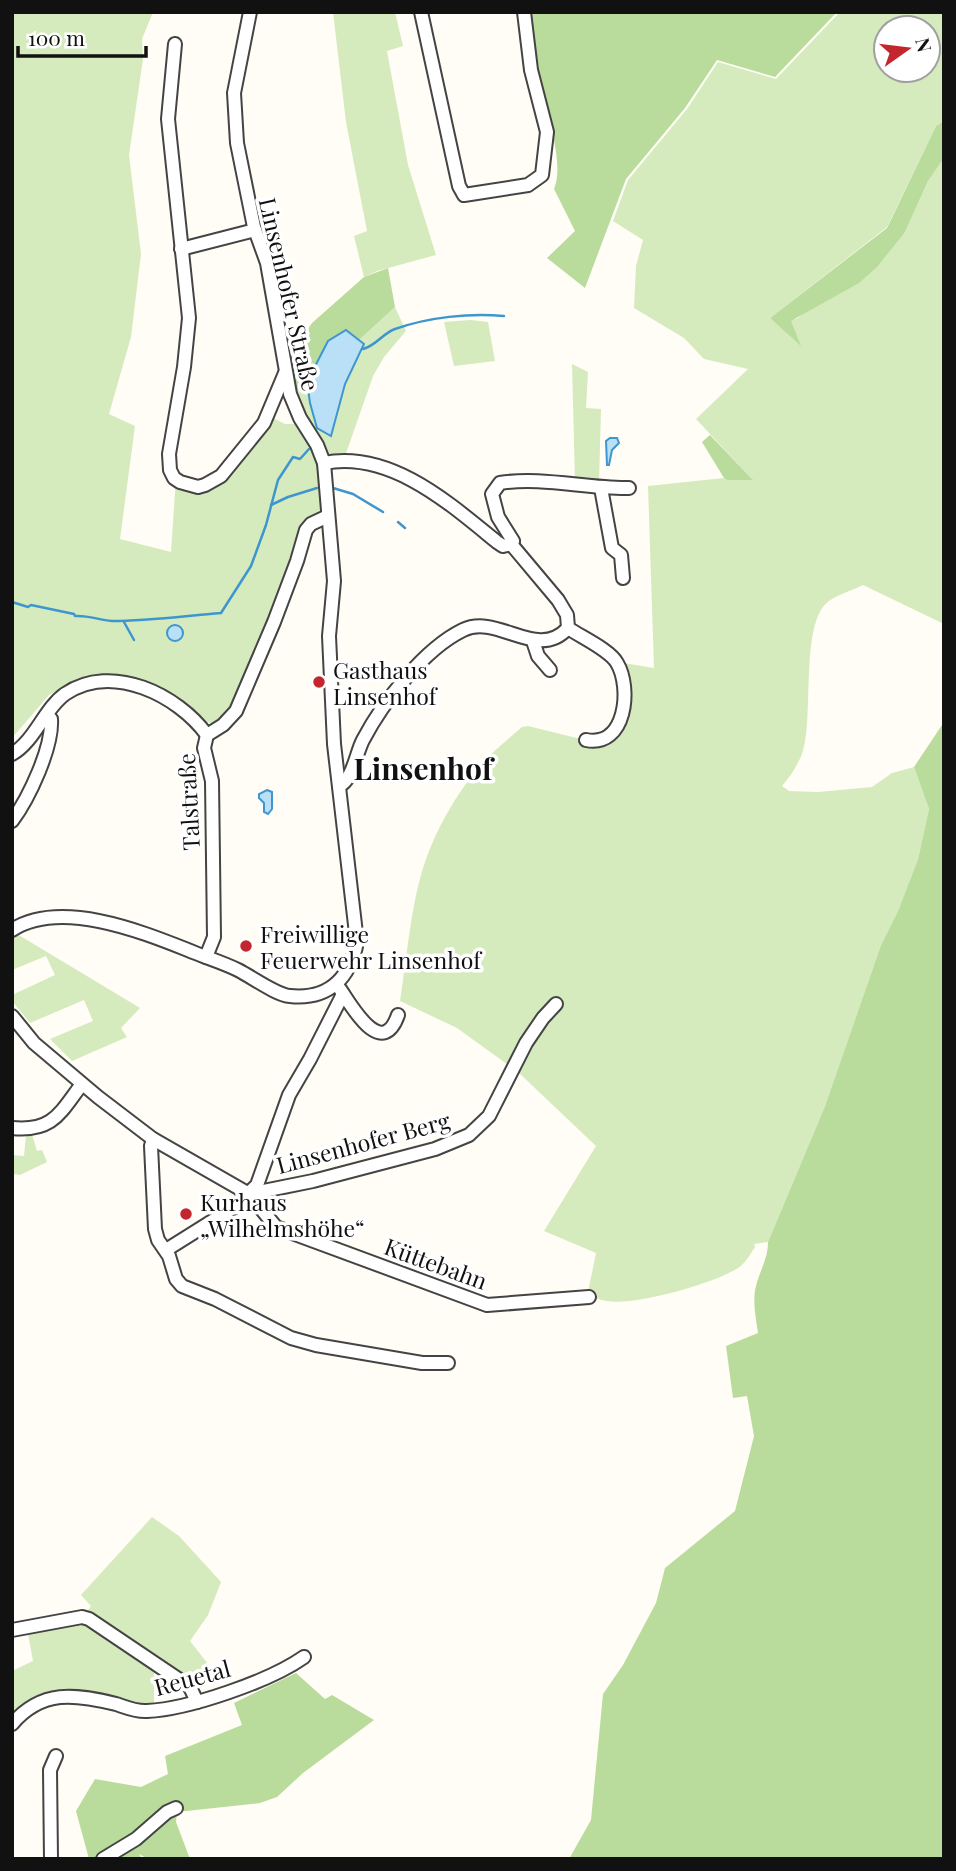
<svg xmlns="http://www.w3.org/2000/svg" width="956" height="1871" viewBox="0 0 956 1871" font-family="'Playfair Display',serif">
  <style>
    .green { fill: #d5ebbd; fill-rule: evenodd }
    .forest { fill: #b9dc9c }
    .water { fill: #b9e0f7; stroke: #3f96cf; stroke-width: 2 }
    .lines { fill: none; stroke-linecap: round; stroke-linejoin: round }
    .stream { stroke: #3f96cf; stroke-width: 2.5 }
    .minor-casing { stroke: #444; stroke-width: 16 }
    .minor { stroke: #fff; stroke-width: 12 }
    .poi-dot { fill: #c4262e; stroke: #fff; stroke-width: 2.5 }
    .labels { text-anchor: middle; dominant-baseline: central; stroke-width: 7; stroke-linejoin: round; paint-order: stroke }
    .street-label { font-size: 23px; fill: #111; stroke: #fff }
    .poi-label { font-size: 23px; fill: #111; stroke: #fff; text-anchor: start }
    .district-label { font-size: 30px; font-weight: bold; fill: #111; stroke: #fff }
  </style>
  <rect width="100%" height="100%" fill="#fffdf5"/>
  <g class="green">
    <path d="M 12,12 L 153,12 L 142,39 L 143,59 L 129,155 L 141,254 L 131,337 L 109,414 L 135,426 L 120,539 L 171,552 L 176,478 L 198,484 L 212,479 L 271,417 L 285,424 L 302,424 L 290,394 L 307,384 L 310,403 L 317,428 L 331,436 L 345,384 L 363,349 L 364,344 L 359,340 L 395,307 L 406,331 L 384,357 L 373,376 L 344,459 L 324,463 L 322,509 L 306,521 L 272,615 L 230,708 L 216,724 L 202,721 L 180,700 L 148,683 L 122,676 L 77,681 L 49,695 L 12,738 Z"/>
    <path d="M 333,12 L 395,12 L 403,46 L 387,51 L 408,165 L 436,255 L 377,271 L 364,277 L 354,236 L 367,231 L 346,122 Z"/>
    <path d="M 840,12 L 944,12 L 944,121 L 936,126 L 887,227 L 770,318 L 800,344 L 790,321 L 798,318 L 905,232 L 928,181 L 944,158 L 944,624 L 863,585 C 853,590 839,594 829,601 C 799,622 815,720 802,754 C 797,766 790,777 782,786 L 789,791 L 818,792 L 872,787 L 892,773 L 914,767 L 929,809 L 918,859 L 898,911 L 881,945 L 825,1106 L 768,1242 L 754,1244 L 755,1247 C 750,1254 746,1263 738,1268 C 715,1283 635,1306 607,1301 C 599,1300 596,1297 587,1297 L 596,1253 L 544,1231 L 596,1146 L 518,1072 L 457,1028 L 400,1001 C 407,957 411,903 425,862 C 436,830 454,798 475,772 C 488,755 506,741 522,727 L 528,726 L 593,742 L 620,719 L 617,662 L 654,668 L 648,486 L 724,478 L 727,480 L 752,479 L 696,419 L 748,369 L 704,359 L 684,338 L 634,308 L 636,266 L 643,240 L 613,221 L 628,180 L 687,109 L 718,62 L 776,79 ZM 886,28 L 928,28 L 928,70 L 886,70 Z"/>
    <path d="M 470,320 L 488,322 L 495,361 L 454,366 L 444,322 Z"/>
    <path d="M 572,364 L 588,372 L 586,408 L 601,409 L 599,483 L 575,482 Z"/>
    <path d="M 17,934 L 140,1008 L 121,1028 L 127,1037 L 72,1061 L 50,1039 L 93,1021 L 84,1000 L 30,1023 L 12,1001 L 12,995 L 55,975 L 46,956 L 12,970 L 12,937 Z"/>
    <path d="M 32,1134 L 37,1151 L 42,1150 L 47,1162 L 20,1175 L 12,1174 L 12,1155 L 24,1156 L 26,1135 Z"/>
    <path d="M 152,1517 L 179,1536 L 221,1582 L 208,1615 L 190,1641 L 208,1664 L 192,1684 L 154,1660 L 154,1706 L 143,1706 C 108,1698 68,1679 34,1697 C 26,1701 19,1709 12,1715 L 12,1671 L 33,1661 L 26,1623 L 87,1612 L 91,1606 L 81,1595 Z"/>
  </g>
  <g class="forest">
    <path d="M 529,12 L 837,12 L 775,77 L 717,60 L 685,108 L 626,179 L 585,288 L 547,258 L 575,231 L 554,189 C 567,157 539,95 534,61 C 531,45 531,29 529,12 Z"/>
    <path d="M 944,121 L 944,158 L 928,181 L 905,232 L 877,267 L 859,283 L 791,321 L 801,346 L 770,318 L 887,228 L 936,126 Z"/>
    <path d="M 388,268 L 395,307 L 359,340 L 345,330 L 328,341 L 307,384 L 290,394 L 284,365 L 312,323 L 364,277 Z"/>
    <path d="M 710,435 L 753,480 L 727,480 L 724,478 L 702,442 Z"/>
    <path d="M 944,722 L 944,1859 L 569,1859 L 591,1820 L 603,1694 L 623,1665 L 656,1603 L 665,1568 L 735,1511 L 754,1436 L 747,1396 L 733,1398 L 726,1346 L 758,1333 C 756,1318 752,1301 756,1286 C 760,1270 768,1259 768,1242 L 825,1106 L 881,945 L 898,911 L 918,859 L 929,809 L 914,767 Z"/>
    <path d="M 296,1673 L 325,1699 L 332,1695 L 374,1720 L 303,1773 L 277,1797 L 260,1803 L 177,1812 L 176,1822 L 190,1859 L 148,1859 L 139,1854 L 142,1859 L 89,1859 L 76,1811 L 95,1779 L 141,1787 L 168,1774 L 165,1756 L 242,1725 L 234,1703 Z"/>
  </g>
  <g class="water">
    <path d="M 346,330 L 364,344 L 345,384 L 331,436 L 317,428 L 310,403 L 307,382 L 328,341 Z"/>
    <path d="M 610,438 L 617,438 L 619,443 L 612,450 L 609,465 L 607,465 L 606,441 Z"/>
    <circle cx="175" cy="633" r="8"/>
    <path d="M 267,790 L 272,792 L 272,809 L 268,814 L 264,812 L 264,803 L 259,798 L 259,794 Z"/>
  </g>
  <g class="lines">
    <g class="stream">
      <path d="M 363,349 C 376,346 383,333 395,329 C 429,317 469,313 504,316"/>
      <path d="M 333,488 L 353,494 L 383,512"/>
      <path d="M 271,505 L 288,497 L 317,488"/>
      <path d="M 398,522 L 405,528"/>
      <path d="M 12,602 L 28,607 L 31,605 L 74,614 L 75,616 C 89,615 98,620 112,621 C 148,621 184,616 221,613 L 251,566 L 266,525 L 278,480 L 293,457 L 300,459 L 309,449"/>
      <path d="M 124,622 L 134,640"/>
    </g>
    <g class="minor-casing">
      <g id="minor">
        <path d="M 421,12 L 459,186 L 464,195 L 528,185 L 542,175 L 547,132 L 531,70 L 524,12"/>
        <path d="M 175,44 L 168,119 L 189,318 L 184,367 L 169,454 L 170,470 L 174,478 L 180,482 L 198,487 L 205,485 L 221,476 L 264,423 L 285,373"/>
        <path d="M 181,249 L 255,230"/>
        <path d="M 324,463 C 390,450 449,503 497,542 L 503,546 L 511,544 L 558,600 L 567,615 L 568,628 C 537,662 498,613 463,630 C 424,649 383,702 363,740 C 356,753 353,780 339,786"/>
        <path d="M 601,488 L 612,548 L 621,555 L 623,578"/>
        <path d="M 511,544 L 513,541 L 498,517 L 492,494 L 500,483 C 542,476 587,489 629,488"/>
        <path d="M 568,628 C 581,637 610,650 617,663 C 632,688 626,748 586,740"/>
        <path d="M 533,641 L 538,656 L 550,670"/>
        <path d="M 12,754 C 35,741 44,709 65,694 C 112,662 178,695 207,735"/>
        <path d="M 12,821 C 29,798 53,747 51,719 L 47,715"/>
        <path d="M 12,930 C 60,899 140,931 188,950 C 204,957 222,962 238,970 C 252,977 276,995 290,996 C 329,1000 350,978 357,942 L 334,744 L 329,636 L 334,581 L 324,463 L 317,445 L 300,418 L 290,394 L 267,263 L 254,227 L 237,143 L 234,93 L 250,12"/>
        <path d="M 206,957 L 214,937 L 212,781 L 204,748 L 207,735 L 223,725 L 236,711 L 274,622 L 297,561 L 306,530 L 311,524 L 328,516"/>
        <path d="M 340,989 C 352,1007 382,1060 398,1015"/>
        <path d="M 12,1016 L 34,1043 L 98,1097 L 153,1139 L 249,1194 L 276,1227 L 487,1305 L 589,1297"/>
        <path d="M 12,1128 C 53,1132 60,1113 82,1084"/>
        <path d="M 153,1139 L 151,1146 L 155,1229 L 158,1240 L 169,1256 L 176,1279 L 182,1286 L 215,1299 L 291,1338 L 316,1345 L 422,1363 L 448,1363"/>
        <path d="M 249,1194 L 313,1181 L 435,1149 L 469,1135 L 489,1116 L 526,1043 L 543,1018 L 556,1004"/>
        <path d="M 166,1250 L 233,1208 L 257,1185 L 289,1095 L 310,1059 L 343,994"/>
        <path d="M 12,1630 L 82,1617 L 89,1619 L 190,1687 L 197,1702"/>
        <path d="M 12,1724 C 42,1689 75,1694 116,1704 C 125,1707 137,1712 147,1711 C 189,1709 270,1681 304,1657"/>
        <path d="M 51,1859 L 50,1770 L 56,1756"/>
        <path d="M 103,1859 L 136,1839 L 167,1812 L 176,1808"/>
      </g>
    </g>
    <use href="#minor" class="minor"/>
  </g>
  <g class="poi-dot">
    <circle cx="319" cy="682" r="7"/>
    <circle cx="246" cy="946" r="7"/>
    <circle cx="186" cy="1214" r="7"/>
  </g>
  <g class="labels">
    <g class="street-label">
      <text transform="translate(290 294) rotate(77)">Linsenhofer Straße</text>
      <text transform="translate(188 802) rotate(-93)">Talstraße</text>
      <text transform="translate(363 1142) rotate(-15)">Linsenhofer Berg</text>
      <text transform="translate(436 1263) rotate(20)">Küttebahn</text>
      <text transform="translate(192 1677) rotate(-15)">Reuetal</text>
    </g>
    <g class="poi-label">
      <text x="333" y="669">Gasthaus<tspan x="333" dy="26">Linsenhof</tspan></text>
      <text x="260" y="933">Freiwillige<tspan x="260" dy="26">Feuerwehr Linsenhof</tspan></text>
      <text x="200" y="1201">Kurhaus<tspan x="200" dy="26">„Wilhelmshöhe“</tspan></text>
    </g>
    <g class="district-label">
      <text x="423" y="768">Linsenhof</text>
    </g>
  </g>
  <rect width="956" height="1871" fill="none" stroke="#111111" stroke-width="28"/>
  <g transform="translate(907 49) rotate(76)"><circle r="33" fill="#ffffff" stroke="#a0a0a0" stroke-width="2"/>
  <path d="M0-5L12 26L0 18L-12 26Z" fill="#c4262e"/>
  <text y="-10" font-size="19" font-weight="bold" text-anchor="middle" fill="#111111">N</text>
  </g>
  <path d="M18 46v10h128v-10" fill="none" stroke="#111111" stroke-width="3.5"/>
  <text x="28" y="46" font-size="21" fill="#111111" stroke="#ffffff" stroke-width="5" paint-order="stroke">100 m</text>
</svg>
